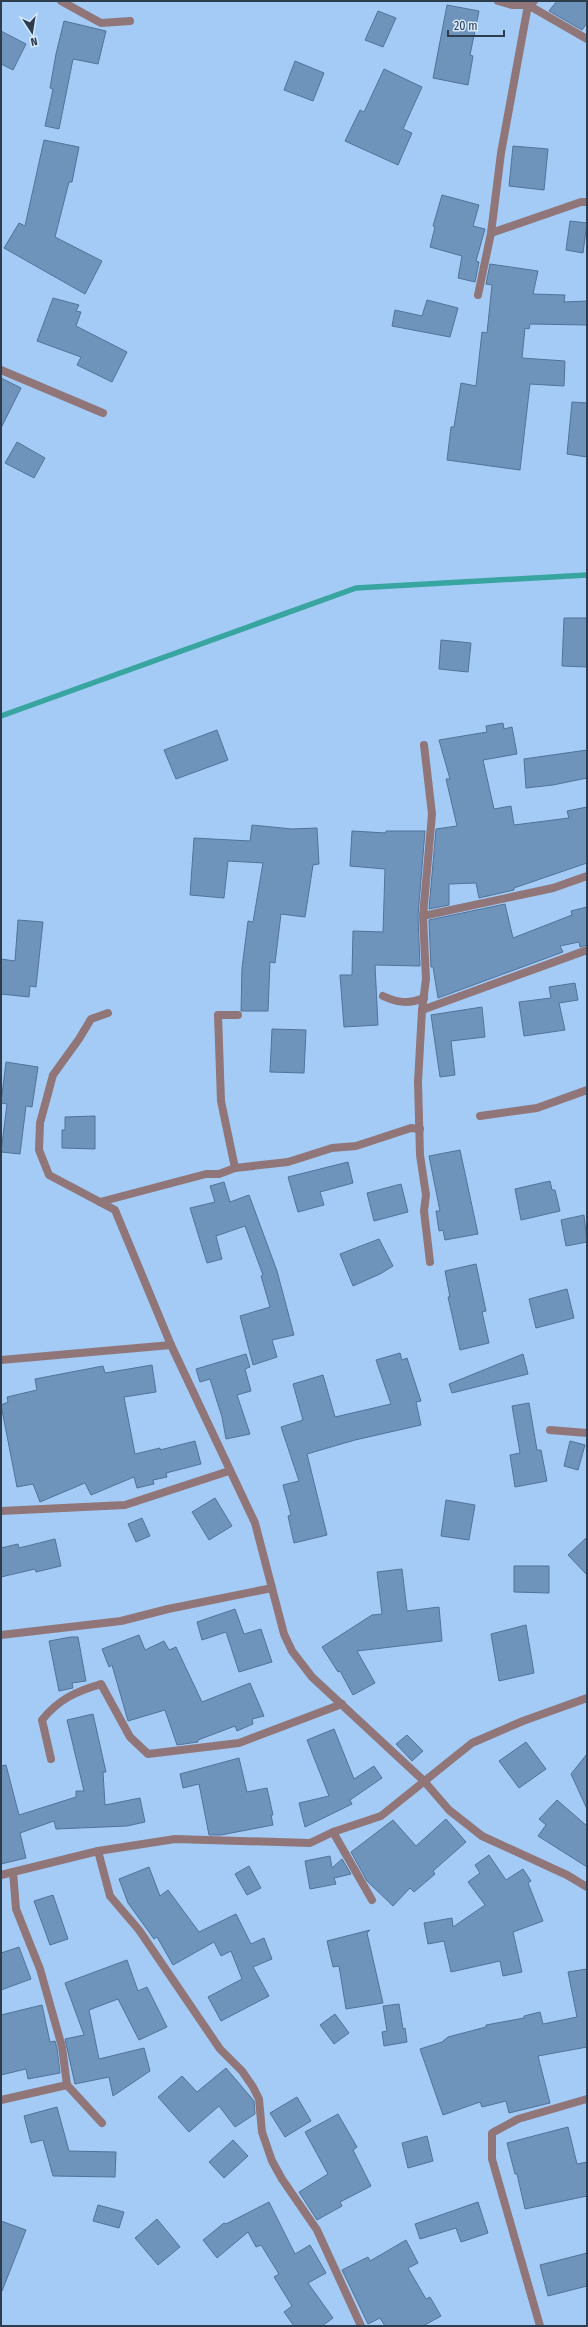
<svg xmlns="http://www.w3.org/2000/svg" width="588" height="2327" viewBox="0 0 588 2327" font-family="'Fira Sans Condensed',sans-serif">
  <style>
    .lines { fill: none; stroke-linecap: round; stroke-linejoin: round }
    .stream { stroke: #38a5a0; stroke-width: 5.5 }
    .building { fill: #6f94bb; stroke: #507399 }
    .street { stroke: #907679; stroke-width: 8 }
  </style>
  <rect width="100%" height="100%" fill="#a4cbf5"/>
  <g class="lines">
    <path class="stream" d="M 1,716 L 356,588 L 587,575"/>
  </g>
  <g class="building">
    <path d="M 557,1 L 587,1 L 587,23 L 582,30 L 549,11 Z"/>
    <path d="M 447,5 L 479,11 L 470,55 L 473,56 L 468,85 L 433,78 Z"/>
    <path d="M 378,11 L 396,18 L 383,47 L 365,40 Z"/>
    <path d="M 64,21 L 106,31 L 98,64 L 73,59 L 59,129 L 45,126 L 53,89 L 50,88 L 56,54 Z"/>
    <path d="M 1,31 L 26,44 L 13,70 L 1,64 Z"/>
    <path d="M 295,61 L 324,73 L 313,101 L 284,90 Z"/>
    <path d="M 384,69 L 422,87 L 403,129 L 412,133 L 398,165 L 345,141 L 360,110 L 364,112 Z"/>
    <path d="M 44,140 L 79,147 L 72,182 L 69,182 L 55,237 L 102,261 L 85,294 L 4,248 L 19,223 L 25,226 Z"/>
    <path d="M 513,146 L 548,149 L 544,190 L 509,186 Z"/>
    <path d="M 442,195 L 479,205 L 473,226 L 485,229 L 476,261 L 479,262 L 475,282 L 458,278 L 462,256 L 430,247 L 435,227 L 433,226 Z"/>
    <path d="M 570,221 L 587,223 L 583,253 L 566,250 Z"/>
    <path d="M 490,264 L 538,271 L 533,294 L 565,295 L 564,302 L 587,301 L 587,325 L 530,324 L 529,329 L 525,328 L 522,358 L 565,361 L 564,386 L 530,384 L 520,470 L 447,460 L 451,427 L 454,427 L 461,383 L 476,386 L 482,332 L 487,333 L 492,285 L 486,284 Z"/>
    <path d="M 53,298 L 79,305 L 76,311 L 81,312 L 76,326 L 127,352 L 112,382 L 77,365 L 81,357 L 37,341 Z"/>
    <path d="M 427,300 L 458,308 L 450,337 L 392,326 L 395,310 L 422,316 Z"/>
    <path d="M 1,378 L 21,388 L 1,428 Z"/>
    <path d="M 572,402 L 587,403 L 587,457 L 567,454 Z"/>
    <path d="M 17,442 L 45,458 L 34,478 L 5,463 Z"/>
    <path d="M 564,618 L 587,618 L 587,667 L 562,666 Z"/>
    <path d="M 441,640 L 471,643 L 468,672 L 439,669 Z"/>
    <path d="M 503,723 L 504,729 L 512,727 L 517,754 L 483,760 L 494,809 L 511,806 L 514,825 L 569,818 L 567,811 L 587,807 L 587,863 L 514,888 L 514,890 L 479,898 L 476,883 L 449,884 L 449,905 L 429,909 L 436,829 L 457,826 L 446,779 L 450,779 L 439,740 L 487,732 L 486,726 Z"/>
    <path d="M 217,730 L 228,760 L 176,779 L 164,750 Z"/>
    <path d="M 587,750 L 587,778 L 553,785 L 526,788 L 524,759 Z"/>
    <path d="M 252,825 L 292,829 L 317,828 L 319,864 L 313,865 L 305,917 L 281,914 L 275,963 L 270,962 L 268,1011 L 241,1011 L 242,968 L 248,921 L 253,922 L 263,863 L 228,861 L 224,898 L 190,895 L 194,838 L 250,841 Z"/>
    <path d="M 352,831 L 386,833 L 386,831 L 425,831 L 418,916 L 420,966 L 375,965 L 378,1025 L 344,1027 L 340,975 L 352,975 L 353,931 L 383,932 L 385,869 L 350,866 Z"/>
    <path d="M 505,904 L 513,938 L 572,915 L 571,911 L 587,907 L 587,945 L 580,947 L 579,942 L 560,946 L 563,952 L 438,998 L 433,967 L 431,967 L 429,920 Z"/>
    <path d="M 18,920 L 43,922 L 36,987 L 30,986 L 29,997 L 1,994 L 1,959 L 15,961 Z"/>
    <path d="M 575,983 L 578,1000 L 559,1003 L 565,1030 L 524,1036 L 519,1002 L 551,998 L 549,987 Z"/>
    <path d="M 482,1007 L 485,1037 L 451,1041 L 455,1075 L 440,1077 L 431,1015 Z"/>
    <path d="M 272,1029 L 306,1030 L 304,1073 L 270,1072 Z"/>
    <path d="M 6,1062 L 38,1067 L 32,1107 L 26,1106 L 20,1154 L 1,1152 L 7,1104 L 1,1103 Z"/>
    <path d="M 95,1116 L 95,1149 L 62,1148 L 62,1130 L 65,1130 L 65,1117 Z"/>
    <path d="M 460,1150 L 478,1234 L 445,1240 L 443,1230 L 439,1231 L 436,1211 L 440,1211 L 429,1156 Z"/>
    <path d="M 348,1162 L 353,1183 L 320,1192 L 324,1205 L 298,1212 L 288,1177 Z"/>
    <path d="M 550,1181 L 552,1190 L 555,1190 L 560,1211 L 521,1220 L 515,1189 Z"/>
    <path d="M 224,1182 L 230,1202 L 249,1195 L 277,1271 L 294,1335 L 272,1340 L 277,1357 L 253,1365 L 240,1316 L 270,1307 L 261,1276 L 263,1275 L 245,1226 L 216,1236 L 222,1259 L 207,1263 L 190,1208 L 215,1202 L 210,1186 Z"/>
    <path d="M 401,1184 L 408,1212 L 374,1221 L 367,1193 Z"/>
    <path d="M 584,1215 L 587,1242 L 566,1246 L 561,1220 Z"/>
    <path d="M 379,1239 L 393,1266 L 380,1274 L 353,1286 L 340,1254 Z"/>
    <path d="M 476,1264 L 486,1311 L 482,1312 L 489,1343 L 460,1350 L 448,1297 L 450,1297 L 445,1271 Z"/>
    <path d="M 567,1289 L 574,1318 L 536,1328 L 529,1299 Z"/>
    <path d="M 400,1353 L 402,1360 L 407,1358 L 421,1401 L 416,1402 L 421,1425 L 355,1440 L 307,1454 L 327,1535 L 294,1543 L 288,1516 L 291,1515 L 283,1485 L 299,1481 L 281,1427 L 303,1420 L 293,1384 L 323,1375 L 335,1417 L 391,1404 L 376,1360 Z"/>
    <path d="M 246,1354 L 250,1367 L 245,1369 L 251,1391 L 237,1395 L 250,1434 L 226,1439 L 222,1417 L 210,1379 L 200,1382 L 196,1369 Z"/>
    <path d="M 523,1354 L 528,1374 L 452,1393 L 449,1384 Z"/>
    <path d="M 152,1365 L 156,1392 L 124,1397 L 135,1454 L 160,1448 L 160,1450 L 195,1441 L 201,1464 L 166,1473 L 167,1477 L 153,1480 L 154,1484 L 137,1488 L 134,1477 L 91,1495 L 85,1483 L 40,1502 L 33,1484 L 17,1487 L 1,1405 L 8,1402 L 7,1397 L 37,1390 L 35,1379 L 103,1366 L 105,1373 Z"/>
    <path d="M 529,1403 L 537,1450 L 541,1450 L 547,1481 L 515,1487 L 510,1455 L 520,1453 L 512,1406 Z"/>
    <path d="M 570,1441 L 585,1445 L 578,1470 L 564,1466 Z"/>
    <path d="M 215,1498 L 232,1526 L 209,1540 L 192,1512 Z"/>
    <path d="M 446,1500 L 475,1505 L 469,1540 L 441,1536 Z"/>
    <path d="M 142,1518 L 150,1536 L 136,1542 L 128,1524 Z"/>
    <path d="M 587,1537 L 587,1575 L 568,1555 Z"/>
    <path d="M 55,1539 L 61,1566 L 36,1572 L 35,1569 L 1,1577 L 1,1548 L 18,1544 L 19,1548 Z"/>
    <path d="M 514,1566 L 549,1566 L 549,1593 L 514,1592 Z"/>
    <path d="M 402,1569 L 407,1611 L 439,1607 L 442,1641 L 357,1651 L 375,1683 L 353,1695 L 340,1671 L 338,1672 L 322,1647 L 372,1615 L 382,1614 L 377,1572 Z"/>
    <path d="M 235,1609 L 244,1634 L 261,1629 L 272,1662 L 239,1672 L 226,1632 L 202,1640 L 197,1622 Z"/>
    <path d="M 526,1625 L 534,1673 L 499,1681 L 491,1634 Z"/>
    <path d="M 139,1635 L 145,1650 L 164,1641 L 169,1650 L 176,1647 L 202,1702 L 250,1683 L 264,1716 L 252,1719 L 253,1724 L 237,1731 L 235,1726 L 198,1740 L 198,1742 L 177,1745 L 165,1710 L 128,1721 L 112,1665 L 109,1667 L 102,1649 Z"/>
    <path d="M 71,1637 L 78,1637 L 86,1681 L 72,1683 L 73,1688 L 59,1691 L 49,1641 Z"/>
    <path d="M 93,1714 L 106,1772 L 103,1772 L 105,1805 L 140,1798 L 145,1822 L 127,1826 L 56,1829 L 54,1821 L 20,1833 L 26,1858 L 1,1864 L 1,1766 L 6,1765 L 19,1815 L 76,1797 L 76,1791 L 84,1791 L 67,1720 Z"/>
    <path d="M 334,1729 L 354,1779 L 374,1766 L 382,1778 L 350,1800 L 352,1804 L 305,1827 L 299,1803 L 329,1796 L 307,1740 Z"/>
    <path d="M 407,1735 L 423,1751 L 412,1761 L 396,1744 Z"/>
    <path d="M 526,1742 L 546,1769 L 519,1788 L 499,1761 Z"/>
    <path d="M 587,1754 L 587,1809 L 571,1774 Z"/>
    <path d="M 239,1758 L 247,1792 L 267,1788 L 273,1815 L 271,1815 L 273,1825 L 221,1835 L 209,1835 L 199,1784 L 183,1788 L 180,1774 Z"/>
    <path d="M 557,1800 L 587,1826 L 587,1867 L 538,1836 L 546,1825 L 539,1819 Z"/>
    <path d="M 446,1819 L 466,1842 L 433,1871 L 435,1874 L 414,1892 L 410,1888 L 393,1906 L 367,1881 L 351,1852 L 393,1820 L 416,1846 Z"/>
    <path d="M 489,1855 L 506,1880 L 523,1869 L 531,1881 L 528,1883 L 543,1921 L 513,1932 L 522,1972 L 503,1976 L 500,1961 L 451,1972 L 444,1941 L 428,1944 L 424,1923 L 452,1918 L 453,1927 L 485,1905 L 468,1882 L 480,1873 L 475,1865 Z"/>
    <path d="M 330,1856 L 332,1868 L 342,1859 L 351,1874 L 334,1878 L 336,1884 L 310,1889 L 305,1861 Z"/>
    <path d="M 249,1866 L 261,1888 L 247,1895 L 235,1874 Z"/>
    <path d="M 149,1867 L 160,1896 L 168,1890 L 199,1932 L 236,1914 L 251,1944 L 264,1938 L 272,1959 L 253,1967 L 269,1996 L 221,2021 L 208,1997 L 242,1979 L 231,1951 L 221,1956 L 214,1942 L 173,1965 L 157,1937 L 154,1939 L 128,1903 L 119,1879 Z"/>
    <path d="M 53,1895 L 68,1939 L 50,1945 L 34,1901 Z"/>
    <path d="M 370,1930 L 367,1933 L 383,2003 L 346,2009 L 339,1966 L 333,1967 L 327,1941 Z"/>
    <path d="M 19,1947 L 31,1979 L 1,1990 L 1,1953 Z"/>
    <path d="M 127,1960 L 138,1991 L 147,1987 L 167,2027 L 139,2040 L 118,1999 L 89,2010 L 99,2059 L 144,2048 L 150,2071 L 113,2096 L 109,2077 L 75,2084 L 65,2039 L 84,2035 L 65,1983 Z"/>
    <path d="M 587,1969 L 587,2047 L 538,2056 L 550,2103 L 509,2113 L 506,2101 L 482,2107 L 480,2102 L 443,2115 L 420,2049 L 442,2042 L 448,2037 L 486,2027 L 486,2025 L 524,2018 L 524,2016 L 540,2012 L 543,2024 L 577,2017 L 568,1972 Z"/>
    <path d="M 399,2004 L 403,2029 L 405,2028 L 407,2042 L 384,2046 L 382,2032 L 387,2031 L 383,2006 Z"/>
    <path d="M 42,2005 L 50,2042 L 55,2041 L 57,2048 L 60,2073 L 28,2079 L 26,2069 L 1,2075 L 1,2015 Z"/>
    <path d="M 335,2014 L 349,2033 L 334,2044 L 320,2025 Z"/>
    <path d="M 226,2068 L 254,2101 L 255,2114 L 235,2127 L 219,2106 L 189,2132 L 158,2097 L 182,2076 L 197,2092 Z"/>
    <path d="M 297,2097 L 311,2121 L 285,2137 L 270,2113 Z"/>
    <path d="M 57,2107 L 69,2151 L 116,2152 L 115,2177 L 53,2176 L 43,2140 L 31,2143 L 24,2116 Z"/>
    <path d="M 338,2114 L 357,2147 L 353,2150 L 371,2186 L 340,2202 L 342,2206 L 317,2220 L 299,2192 L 328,2174 L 305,2132 Z"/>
    <path d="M 568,2127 L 577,2164 L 587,2162 L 587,2196 L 525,2209 L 517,2174 L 515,2174 L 507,2143 Z"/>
    <path d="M 427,2136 L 433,2161 L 408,2168 L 402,2143 Z"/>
    <path d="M 233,2140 L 248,2156 L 224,2178 L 209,2162 Z"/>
    <path d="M 269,2202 L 295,2254 L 310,2245 L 326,2273 L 308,2283 L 333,2318 L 322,2326 L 294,2326 L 284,2312 L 292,2306 L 274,2277 L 279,2274 L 261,2245 L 256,2247 L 248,2232 L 217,2258 L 203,2240 L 224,2223 L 226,2224 Z"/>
    <path d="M 478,2202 L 488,2233 L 461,2242 L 456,2228 L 420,2239 L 415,2224 Z"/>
    <path d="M 98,2205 L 124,2212 L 119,2228 L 93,2221 Z"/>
    <path d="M 157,2219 L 180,2247 L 158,2265 L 135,2238 Z"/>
    <path d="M 1,2221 L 26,2230 L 2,2291 L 1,2291 Z"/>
    <path d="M 406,2240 L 418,2263 L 408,2268 L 426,2299 L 430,2297 L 441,2316 L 423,2326 L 385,2326 L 380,2318 L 368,2324 L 342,2270 L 368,2257 L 370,2261 Z"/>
    <path d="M 587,2253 L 587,2286 L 548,2296 L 540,2265 Z"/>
  </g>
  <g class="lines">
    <g class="street">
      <path d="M 61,1 L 101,23 L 130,21"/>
      <path d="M 498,1 L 512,5 L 528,5 L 587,39"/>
      <path d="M 491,233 L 581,202 L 587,202"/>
      <path d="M 478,295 L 491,233 L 501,153 L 528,5 L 534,1"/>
      <path d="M 1,370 L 103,413"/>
      <path d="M 424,745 L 432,814 L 423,916 L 426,979 L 422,1010 L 587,950"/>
      <path d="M 423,916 L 553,888 L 587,876"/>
      <path d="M 383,996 C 398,1003 409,1004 424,998"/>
      <path d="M 422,1010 L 418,1082 L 420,1155 L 426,1195 L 424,1211 L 430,1262"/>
      <path d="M 108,1013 L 91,1019 L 79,1039 L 53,1075 L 40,1123 L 39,1150 L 49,1175 L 115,1210 L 171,1345 L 255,1523 L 284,1634 L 292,1651 L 312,1677 L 424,1781 L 449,1810 L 482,1836 L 567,1875 L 587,1887"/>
      <path d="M 480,1116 L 537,1108 L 587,1090"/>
      <path d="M 235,1168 L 221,1101 L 218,1015 L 238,1015"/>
      <path d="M 100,1202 L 206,1174 L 219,1174 L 235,1168 L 288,1162 L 332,1148 L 356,1146 L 411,1128 L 420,1129"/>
      <path d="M 1,1360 L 171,1345"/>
      <path d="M 550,1430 L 587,1433"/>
      <path d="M 1,1511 L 125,1505 L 229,1471"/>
      <path d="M 1,1635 L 121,1621 L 168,1609 L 272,1588"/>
      <path d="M 51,1759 L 42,1720 C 59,1699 75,1692 101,1684 L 130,1737 L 148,1754 L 239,1743 L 342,1704"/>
      <path d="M 333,1832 L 372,1900"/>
      <path d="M 98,1851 L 110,1896 L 139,1930 L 220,2049 L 242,2071 L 253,2087 L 259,2099 L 262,2132 L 272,2161 L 282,2179 L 317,2230 L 361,2326"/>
      <path d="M 1,1875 L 98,1851 L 175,1839 L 310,1843 L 333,1832 L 381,1816 L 472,1743 L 523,1721 L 587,1698"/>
      <path d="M 67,2085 L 102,2123"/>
      <path d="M 1,2100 L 67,2085 L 62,2047 L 40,1969 L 16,1909 L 13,1872"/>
      <path d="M 540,2326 L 492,2159 L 492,2133 L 518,2119 L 587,2099"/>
    </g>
  </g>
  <rect width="588" height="2327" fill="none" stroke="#2d3d4e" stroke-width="4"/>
  <g transform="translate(32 32) rotate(168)" stroke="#d6e9ff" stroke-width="3" paint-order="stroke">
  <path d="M0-3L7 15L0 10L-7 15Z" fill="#2d3d4e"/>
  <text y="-6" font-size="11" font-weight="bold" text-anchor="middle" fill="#2d3d4e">N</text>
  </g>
  <path d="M448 30v6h56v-6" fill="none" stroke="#2d3d4e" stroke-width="2"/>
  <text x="454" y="30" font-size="12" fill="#2d3d4e" stroke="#d6e9ff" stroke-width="3" paint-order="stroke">20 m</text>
</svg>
